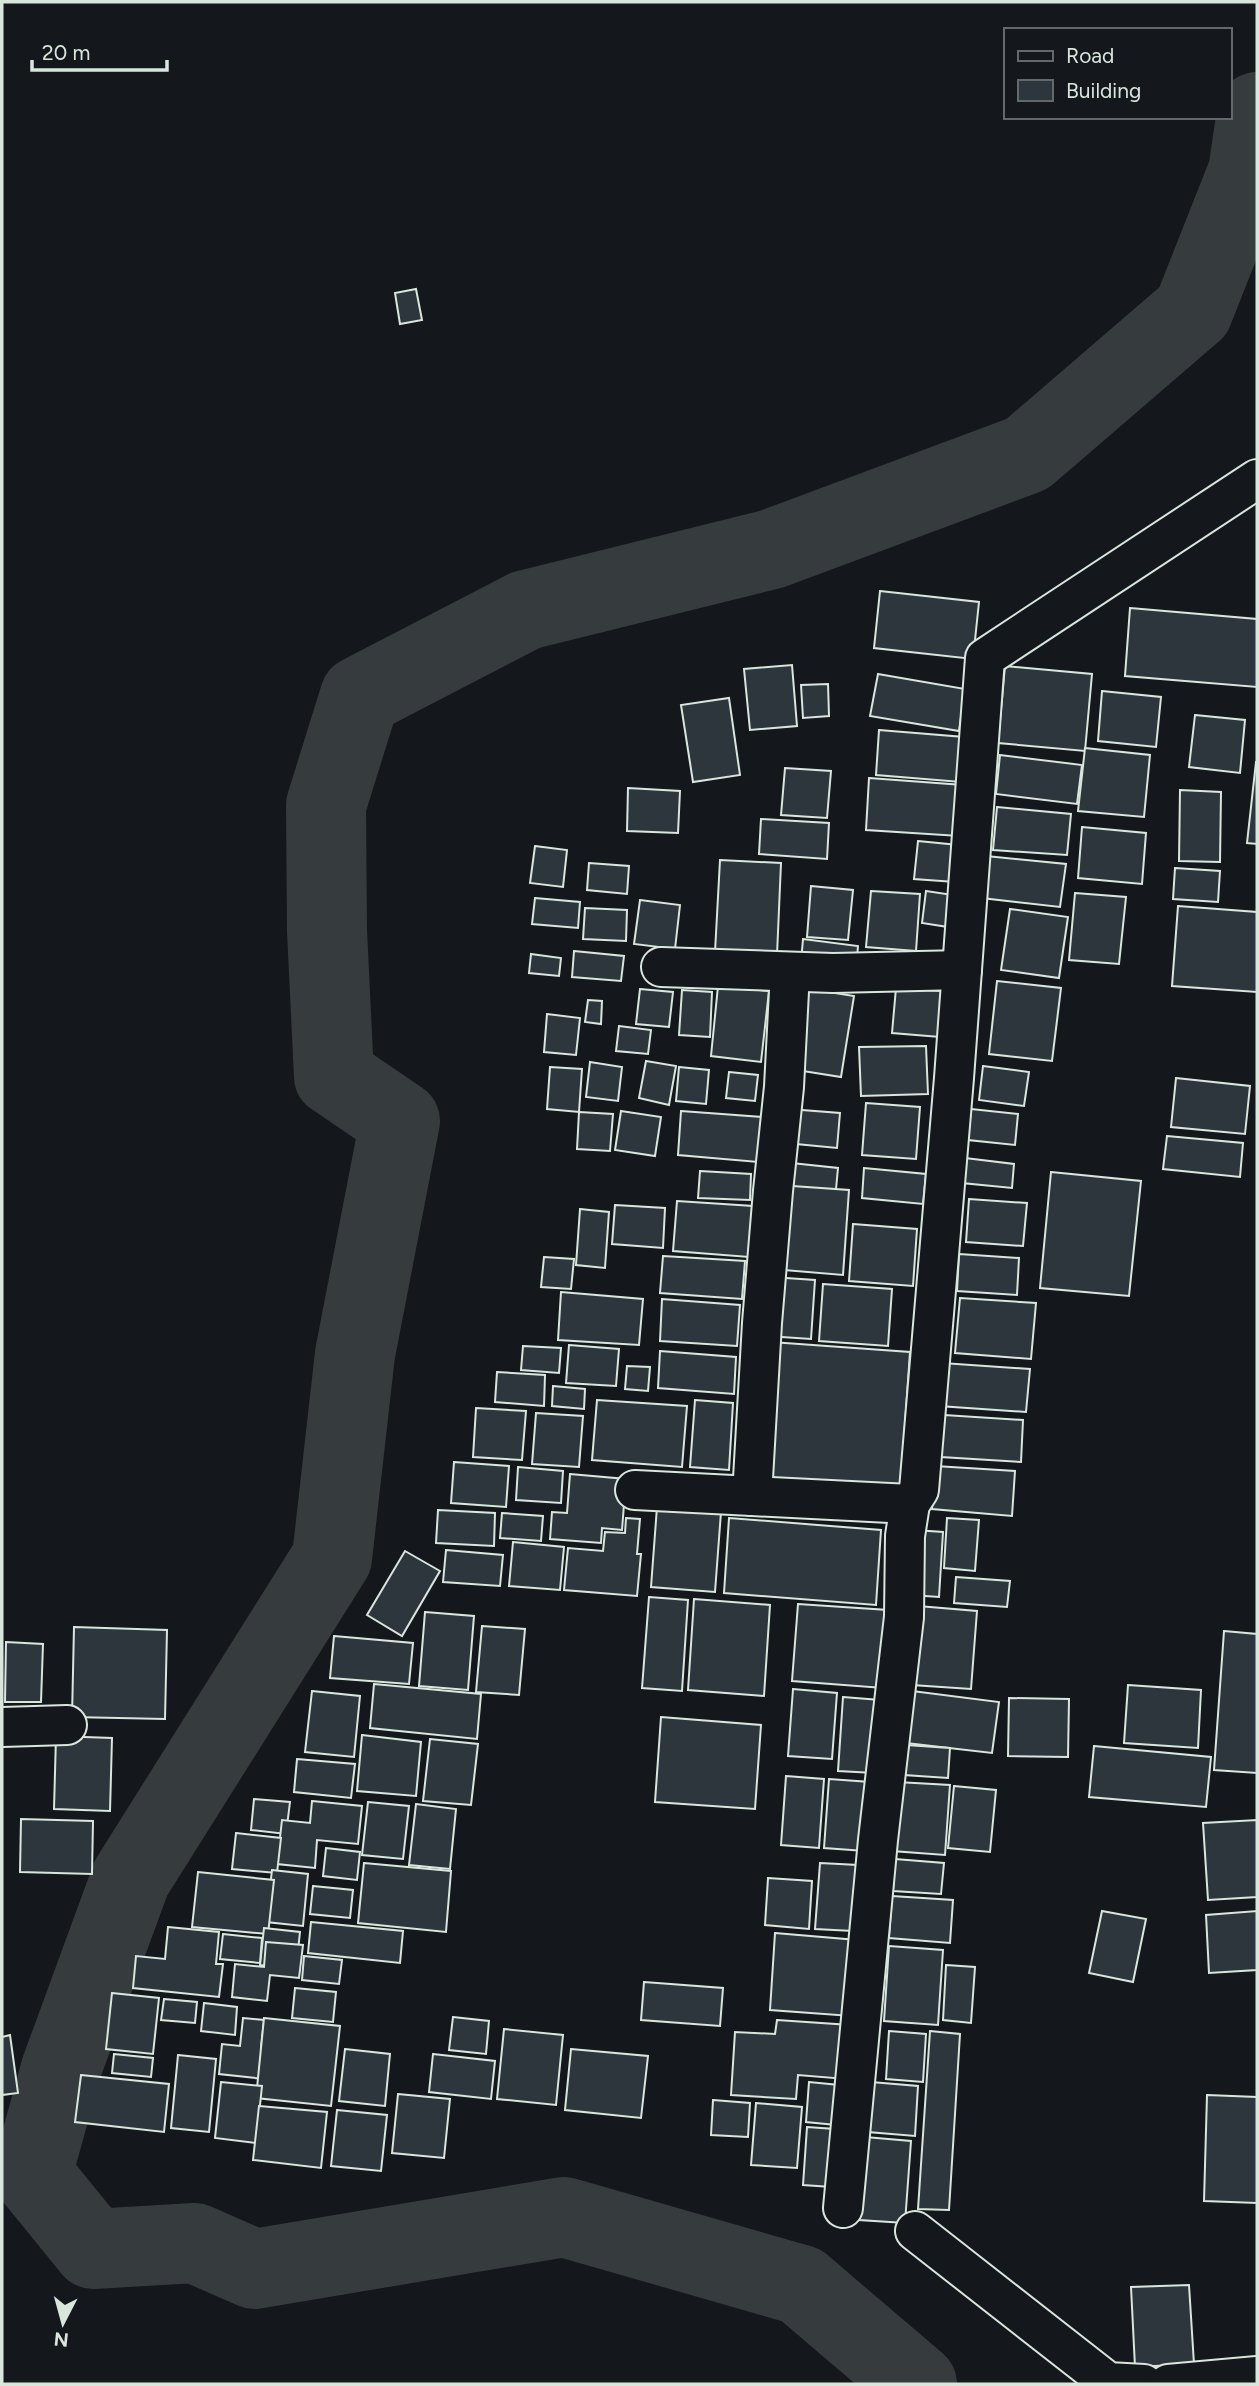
<svg xmlns="http://www.w3.org/2000/svg" width="1259" height="2386" viewBox="0 0 1259 2386" font-family="Figtree,sans-serif">
  <style>
    .lines { fill: none; stroke-linecap: round; stroke-linejoin: round }
    .river { stroke: #363b3e; stroke-width: 80 }
    .building { fill: #2c363c; stroke: #d8e6dc; stroke-width: 2 }
    .minor-casing { stroke: #d8e6dc; stroke-width: 42 }
    .minor { stroke: #14181c; stroke-width: 38 }
  </style>
  <rect width="100%" height="100%" fill="#14181c"/>
  <g class="lines">
    <path class="river" d="M 917,2384 L 801,2285 L 564,2217 L 254,2269 L 195,2243 L 93,2249 L 32,2174 L 61,2069 L 131,1878 L 332,1558 L 355,1354 L 400,1121 L 334,1076 L 327,931 L 326,805 L 360,696 L 526,610 L 772,549 L 1027,454 L 1193,311 L 1248,172 L 1257,112"/>
  </g>
  <g class="building">
    <path d="M 416,289 L 422,320 L 400,324 L 395,293 Z"/>
    <path d="M 880,591 L 979,602 L 973,659 L 874,648 Z"/>
    <path d="M 1130,608 L 1257,619 L 1257,687 L 1125,676 Z"/>
    <path d="M 792,665 L 797,726 L 750,730 L 744,669 Z"/>
    <path d="M 1005,666 L 1092,674 L 1085,751 L 998,743 Z"/>
    <path d="M 878,674 L 965,689 L 959,731 L 870,716 Z"/>
    <path d="M 828,684 L 829,716 L 803,718 L 801,685 Z"/>
    <path d="M 1102,691 L 1161,697 L 1156,747 L 1098,741 Z"/>
    <path d="M 729,698 L 740,775 L 693,782 L 681,705 Z"/>
    <path d="M 1195,715 L 1245,720 L 1240,773 L 1189,767 Z"/>
    <path d="M 879,730 L 964,737 L 961,782 L 876,775 Z"/>
    <path d="M 1085,748 L 1150,755 L 1144,817 L 1078,811 Z"/>
    <path d="M 1000,755 L 1082,765 L 1077,804 L 996,794 Z"/>
    <path d="M 1256,762 L 1257,762 L 1257,844 L 1247,843 Z"/>
    <path d="M 785,768 L 831,771 L 827,818 L 781,815 Z"/>
    <path d="M 869,778 L 963,785 L 959,836 L 866,830 Z"/>
    <path d="M 628,788 L 680,791 L 678,833 L 627,831 Z"/>
    <path d="M 1180,790 L 1221,792 L 1220,862 L 1179,861 Z"/>
    <path d="M 997,807 L 1071,814 L 1067,855 L 993,850 Z"/>
    <path d="M 761,819 L 829,823 L 827,859 L 759,854 Z"/>
    <path d="M 1082,827 L 1146,833 L 1142,884 L 1078,878 Z"/>
    <path d="M 918,841 L 958,845 L 955,882 L 914,879 Z"/>
    <path d="M 535,846 L 567,850 L 563,887 L 530,883 Z"/>
    <path d="M 986,856 L 1066,864 L 1060,907 L 982,898 Z"/>
    <path d="M 720,860 L 781,863 L 777,955 L 715,952 Z"/>
    <path d="M 589,863 L 629,866 L 627,894 L 587,890 Z"/>
    <path d="M 1175,868 L 1220,871 L 1218,902 L 1173,899 Z"/>
    <path d="M 811,886 L 853,890 L 848,940 L 807,937 Z"/>
    <path d="M 871,891 L 920,894 L 916,951 L 866,947 Z"/>
    <path d="M 926,891 L 953,895 L 948,927 L 922,923 Z"/>
    <path d="M 1075,893 L 1126,897 L 1119,964 L 1069,960 Z"/>
    <path d="M 535,898 L 580,902 L 578,928 L 532,924 Z"/>
    <path d="M 640,900 L 680,905 L 675,949 L 634,944 Z"/>
    <path d="M 1178,906 L 1257,912 L 1257,992 L 1172,986 Z"/>
    <path d="M 585,908 L 627,910 L 626,941 L 583,939 Z"/>
    <path d="M 1010,909 L 1068,917 L 1059,978 L 1001,970 Z"/>
    <path d="M 803,939 L 858,946 L 856,969 L 801,962 Z"/>
    <path d="M 574,951 L 624,956 L 621,981 L 572,977 Z"/>
    <path d="M 531,954 L 561,958 L 559,976 L 529,973 Z"/>
    <path d="M 997,981 L 1061,988 L 1052,1061 L 989,1054 Z"/>
    <path d="M 718,986 L 769,991 L 761,1062 L 711,1056 Z"/>
    <path d="M 803,988 L 854,996 L 841,1077 L 790,1069 Z"/>
    <path d="M 896,988 L 955,992 L 952,1038 L 892,1033 Z"/>
    <path d="M 640,989 L 673,992 L 669,1027 L 636,1024 Z"/>
    <path d="M 682,990 L 712,992 L 710,1037 L 679,1035 Z"/>
    <path d="M 588,1000 L 602,1001 L 601,1024 L 585,1022 Z"/>
    <path d="M 547,1014 L 580,1018 L 576,1055 L 544,1052 Z"/>
    <path d="M 619,1026 L 651,1030 L 648,1054 L 616,1051 Z"/>
    <path d="M 926,1046 L 928,1094 L 861,1096 L 859,1047 Z"/>
    <path d="M 646,1061 L 676,1066 L 669,1105 L 639,1098 Z"/>
    <path d="M 590,1062 L 622,1067 L 618,1101 L 586,1097 Z"/>
    <path d="M 983,1066 L 1029,1072 L 1024,1106 L 979,1100 Z"/>
    <path d="M 550,1067 L 582,1069 L 579,1112 L 547,1109 Z"/>
    <path d="M 679,1067 L 709,1070 L 706,1104 L 676,1101 Z"/>
    <path d="M 729,1072 L 758,1075 L 755,1101 L 726,1098 Z"/>
    <path d="M 1176,1078 L 1250,1086 L 1245,1134 L 1171,1127 Z"/>
    <path d="M 866,1103 L 920,1107 L 916,1159 L 862,1155 Z"/>
    <path d="M 789,1109 L 840,1113 L 837,1148 L 786,1143 Z"/>
    <path d="M 971,1109 L 1018,1114 L 1015,1145 L 968,1140 Z"/>
    <path d="M 621,1111 L 661,1117 L 655,1156 L 615,1150 Z"/>
    <path d="M 681,1111 L 762,1117 L 758,1162 L 678,1155 Z"/>
    <path d="M 579,1112 L 613,1114 L 610,1151 L 577,1149 Z"/>
    <path d="M 1167,1136 L 1243,1143 L 1240,1177 L 1163,1169 Z"/>
    <path d="M 965,1158 L 1014,1164 L 1012,1188 L 962,1183 Z"/>
    <path d="M 782,1162 L 838,1168 L 834,1210 L 778,1204 Z"/>
    <path d="M 864,1168 L 926,1174 L 923,1204 L 862,1198 Z"/>
    <path d="M 700,1171 L 751,1174 L 750,1200 L 698,1198 Z"/>
    <path d="M 1051,1172 L 1141,1181 L 1129,1296 L 1040,1288 Z"/>
    <path d="M 778,1185 L 849,1190 L 843,1275 L 772,1269 Z"/>
    <path d="M 969,1199 L 1027,1203 L 1023,1246 L 966,1242 Z"/>
    <path d="M 677,1201 L 753,1206 L 749,1257 L 673,1251 Z"/>
    <path d="M 615,1205 L 665,1208 L 663,1248 L 612,1244 Z"/>
    <path d="M 580,1209 L 609,1212 L 605,1268 L 576,1265 Z"/>
    <path d="M 853,1224 L 917,1229 L 913,1286 L 849,1281 Z"/>
    <path d="M 959,1254 L 1019,1258 L 1017,1295 L 957,1291 Z"/>
    <path d="M 663,1256 L 745,1261 L 742,1299 L 660,1293 Z"/>
    <path d="M 544,1257 L 574,1259 L 571,1289 L 541,1287 Z"/>
    <path d="M 771,1277 L 815,1280 L 811,1339 L 767,1336 Z"/>
    <path d="M 823,1284 L 892,1289 L 888,1346 L 819,1341 Z"/>
    <path d="M 561,1292 L 643,1299 L 639,1345 L 558,1340 Z"/>
    <path d="M 960,1298 L 1036,1303 L 1031,1359 L 955,1353 Z"/>
    <path d="M 662,1299 L 740,1305 L 737,1346 L 660,1341 Z"/>
    <path d="M 771,1342 L 910,1352 L 900,1496 L 761,1486 Z"/>
    <path d="M 569,1345 L 619,1349 L 616,1386 L 566,1383 Z"/>
    <path d="M 523,1346 L 561,1348 L 559,1373 L 521,1370 Z"/>
    <path d="M 660,1351 L 736,1357 L 734,1394 L 658,1388 Z"/>
    <path d="M 942,1363 L 1030,1369 L 1026,1412 L 939,1406 Z"/>
    <path d="M 627,1366 L 650,1367 L 648,1391 L 625,1389 Z"/>
    <path d="M 497,1372 L 545,1375 L 544,1406 L 495,1402 Z"/>
    <path d="M 553,1386 L 585,1389 L 584,1409 L 552,1406 Z"/>
    <path d="M 597,1400 L 687,1406 L 682,1467 L 592,1460 Z"/>
    <path d="M 695,1400 L 733,1403 L 729,1470 L 690,1467 Z"/>
    <path d="M 476,1408 L 526,1411 L 522,1460 L 473,1457 Z"/>
    <path d="M 536,1413 L 583,1416 L 579,1467 L 532,1464 Z"/>
    <path d="M 944,1415 L 1023,1420 L 1021,1462 L 941,1457 Z"/>
    <path d="M 454,1462 L 509,1466 L 506,1507 L 451,1503 Z"/>
    <path d="M 935,1466 L 1015,1471 L 1012,1516 L 932,1509 Z"/>
    <path d="M 518,1467 L 563,1471 L 561,1503 L 516,1500 Z"/>
    <path d="M 570,1474 L 626,1479 L 622,1530 L 602,1528 L 601,1543 L 550,1539 L 552,1512 L 567,1513 Z"/>
    <path d="M 657,1507 L 721,1512 L 715,1592 L 651,1587 Z"/>
    <path d="M 438,1510 L 495,1513 L 494,1546 L 436,1543 Z"/>
    <path d="M 502,1513 L 543,1516 L 541,1541 L 500,1538 Z"/>
    <path d="M 626,1518 L 640,1519 L 637,1554 L 641,1554 L 637,1596 L 564,1590 L 568,1548 L 603,1551 L 605,1532 L 625,1533 Z"/>
    <path d="M 729,1518 L 881,1530 L 876,1605 L 724,1593 Z"/>
    <path d="M 947,1518 L 979,1520 L 975,1571 L 944,1568 Z"/>
    <path d="M 915,1530 L 943,1532 L 939,1597 L 911,1595 Z"/>
    <path d="M 513,1542 L 564,1547 L 560,1590 L 509,1586 Z"/>
    <path d="M 446,1550 L 503,1555 L 500,1586 L 443,1582 Z"/>
    <path d="M 405,1551 L 440,1571 L 402,1636 L 367,1615 Z"/>
    <path d="M 956,1577 L 1010,1581 L 1007,1607 L 954,1603 Z"/>
    <path d="M 649,1597 L 688,1600 L 682,1691 L 642,1688 Z"/>
    <path d="M 694,1599 L 770,1605 L 764,1696 L 688,1690 Z"/>
    <path d="M 798,1604 L 888,1610 L 883,1688 L 792,1681 Z"/>
    <path d="M 918,1606 L 977,1611 L 971,1689 L 912,1685 Z"/>
    <path d="M 425,1612 L 474,1616 L 468,1690 L 419,1686 Z"/>
    <path d="M 482,1626 L 525,1629 L 519,1695 L 476,1692 Z"/>
    <path d="M 74,1627 L 167,1630 L 165,1719 L 72,1717 Z"/>
    <path d="M 1224,1631 L 1257,1634 L 1257,1773 L 1214,1770 Z"/>
    <path d="M 334,1636 L 413,1643 L 409,1684 L 330,1678 Z"/>
    <path d="M 6,1642 L 43,1644 L 41,1702 L 5,1702 Z"/>
    <path d="M 374,1684 L 481,1694 L 477,1739 L 370,1728 Z"/>
    <path d="M 1128,1685 L 1201,1690 L 1198,1748 L 1124,1743 Z"/>
    <path d="M 793,1689 L 837,1693 L 832,1759 L 788,1756 Z"/>
    <path d="M 312,1691 L 360,1696 L 354,1757 L 305,1752 Z"/>
    <path d="M 912,1691 L 999,1702 L 992,1753 L 906,1743 Z"/>
    <path d="M 843,1697 L 880,1700 L 874,1773 L 838,1771 Z"/>
    <path d="M 1009,1698 L 1069,1699 L 1068,1757 L 1008,1756 Z"/>
    <path d="M 661,1717 L 761,1725 L 755,1809 L 655,1802 Z"/>
    <path d="M 362,1735 L 421,1742 L 416,1796 L 357,1791 Z"/>
    <path d="M 56,1736 L 112,1738 L 110,1811 L 54,1809 Z"/>
    <path d="M 430,1739 L 478,1744 L 471,1805 L 423,1801 Z"/>
    <path d="M 906,1745 L 950,1748 L 948,1778 L 904,1775 Z"/>
    <path d="M 1094,1746 L 1211,1757 L 1206,1807 L 1089,1797 Z"/>
    <path d="M 297,1759 L 355,1764 L 351,1798 L 294,1792 Z"/>
    <path d="M 786,1776 L 824,1779 L 819,1848 L 781,1845 Z"/>
    <path d="M 829,1779 L 870,1782 L 865,1851 L 824,1848 Z"/>
    <path d="M 897,1782 L 950,1785 L 945,1855 L 892,1851 Z"/>
    <path d="M 954,1786 L 996,1790 L 990,1852 L 948,1848 Z"/>
    <path d="M 254,1799 L 290,1802 L 286,1834 L 251,1830 Z"/>
    <path d="M 312,1801 L 362,1806 L 358,1844 L 317,1840 L 315,1868 L 277,1864 L 282,1820 L 310,1823 Z"/>
    <path d="M 368,1802 L 409,1806 L 403,1859 L 362,1855 Z"/>
    <path d="M 416,1804 L 456,1809 L 450,1869 L 409,1865 Z"/>
    <path d="M 21,1819 L 93,1821 L 92,1874 L 20,1872 Z"/>
    <path d="M 1257,1820 L 1257,1897 L 1208,1900 L 1203,1823 Z"/>
    <path d="M 236,1833 L 281,1838 L 277,1873 L 232,1869 Z"/>
    <path d="M 326,1848 L 360,1852 L 357,1880 L 323,1876 Z"/>
    <path d="M 895,1859 L 944,1863 L 941,1894 L 893,1891 Z"/>
    <path d="M 364,1863 L 451,1871 L 446,1932 L 358,1923 Z"/>
    <path d="M 820,1863 L 858,1865 L 853,1931 L 815,1929 Z"/>
    <path d="M 272,1870 L 308,1874 L 303,1926 L 266,1922 Z"/>
    <path d="M 198,1872 L 274,1880 L 268,1934 L 192,1927 Z"/>
    <path d="M 768,1878 L 812,1881 L 809,1929 L 765,1925 Z"/>
    <path d="M 313,1886 L 353,1890 L 350,1918 L 310,1914 Z"/>
    <path d="M 892,1896 L 953,1900 L 950,1943 L 889,1938 Z"/>
    <path d="M 1102,1911 L 1146,1919 L 1133,1982 L 1089,1973 Z"/>
    <path d="M 1257,1911 L 1257,1970 L 1209,1973 L 1206,1915 Z"/>
    <path d="M 311,1922 L 403,1931 L 400,1963 L 308,1953 Z"/>
    <path d="M 168,1927 L 219,1932 L 216,1964 L 223,1964 L 219,1997 L 133,1988 L 136,1956 L 165,1959 Z"/>
    <path d="M 264,1928 L 300,1932 L 296,1969 L 260,1965 Z"/>
    <path d="M 775,1933 L 857,1940 L 851,2016 L 770,2010 Z"/>
    <path d="M 223,1934 L 262,1938 L 260,1963 L 220,1959 Z"/>
    <path d="M 266,1942 L 303,1945 L 299,1978 L 270,1975 L 267,2001 L 232,1997 L 235,1964 L 264,1967 Z"/>
    <path d="M 889,1946 L 943,1950 L 938,2025 L 884,2021 Z"/>
    <path d="M 304,1956 L 342,1960 L 339,1984 L 302,1980 Z"/>
    <path d="M 946,1965 L 975,1967 L 971,2023 L 943,2020 Z"/>
    <path d="M 644,1982 L 723,1988 L 720,2026 L 641,2020 Z"/>
    <path d="M 295,1988 L 336,1992 L 333,2022 L 292,2018 Z"/>
    <path d="M 112,1993 L 159,1998 L 153,2054 L 106,2049 Z"/>
    <path d="M 164,1999 L 197,2002 L 195,2023 L 161,2020 Z"/>
    <path d="M 204,2003 L 237,2007 L 235,2035 L 201,2031 Z"/>
    <path d="M 453,2017 L 489,2021 L 486,2054 L 449,2050 Z"/>
    <path d="M 243,2018 L 264,2020 L 261,2048 L 267,2049 L 264,2079 L 219,2074 L 222,2044 L 240,2046 Z"/>
    <path d="M 264,2018 L 340,2026 L 331,2106 L 256,2098 Z"/>
    <path d="M 777,2020 L 850,2025 L 846,2079 L 798,2075 L 796,2099 L 731,2095 L 735,2032 L 775,2034 Z"/>
    <path d="M 504,2029 L 563,2035 L 556,2105 L 497,2099 Z"/>
    <path d="M 889,2031 L 926,2034 L 923,2082 L 886,2079 Z"/>
    <path d="M 930,2031 L 960,2034 L 949,2210 L 918,2209 Z"/>
    <path d="M 10,2035 L 18,2093 L 2,2095 L 2,2037 Z"/>
    <path d="M 345,2049 L 390,2054 L 385,2106 L 339,2101 Z"/>
    <path d="M 571,2049 L 648,2056 L 641,2118 L 565,2110 Z"/>
    <path d="M 114,2054 L 153,2058 L 151,2077 L 112,2073 Z"/>
    <path d="M 433,2054 L 495,2061 L 491,2099 L 429,2092 Z"/>
    <path d="M 178,2055 L 216,2059 L 209,2132 L 171,2128 Z"/>
    <path d="M 81,2075 L 169,2084 L 164,2132 L 75,2122 Z"/>
    <path d="M 221,2082 L 262,2086 L 256,2143 L 215,2138 Z"/>
    <path d="M 809,2082 L 849,2086 L 846,2126 L 806,2122 Z"/>
    <path d="M 871,2082 L 918,2086 L 915,2136 L 868,2132 Z"/>
    <path d="M 398,2094 L 450,2099 L 444,2158 L 392,2153 Z"/>
    <path d="M 1207,2095 L 1257,2097 L 1257,2203 L 1204,2201 Z"/>
    <path d="M 713,2100 L 750,2103 L 748,2137 L 711,2135 Z"/>
    <path d="M 756,2103 L 802,2107 L 797,2168 L 751,2165 Z"/>
    <path d="M 259,2106 L 327,2112 L 321,2168 L 253,2160 Z"/>
    <path d="M 337,2110 L 387,2115 L 381,2171 L 331,2166 Z"/>
    <path d="M 807,2127 L 835,2129 L 831,2187 L 803,2185 Z"/>
    <path d="M 865,2137 L 911,2141 L 905,2223 L 859,2220 Z"/>
    <path d="M 1189,2285 L 1194,2364 L 1135,2367 L 1131,2287 Z"/>
  </g>
  <g class="lines">
    <g class="minor-casing">
      <g id="minor">
        <path d="M 661,967 L 833,973 L 962,970"/>
        <path d="M 635,1490 L 752,1496 L 762,1323 L 773,1191 L 784,1087 L 790,972"/>
        <path d="M 752,1496 L 910,1504"/>
        <path d="M 2,1727 L 67,1725"/>
        <path d="M 843,2208 L 878,1840 L 904,1617 L 905,1536 L 910,1504 L 919,1490 L 954,1078 L 985,658 L 1257,479"/>
        <path d="M 915,2231 L 1108,2382 L 1144,2384"/>
        <path d="M 1168,2384 L 1257,2376"/>
      </g>
    </g>
    <use href="#minor" class="minor"/>
  </g>
  <rect width="1259" height="2386" fill="none" stroke="#d8e6dc" stroke-width="7"/>
  <rect x="1004" y="28" width="228" height="91" fill="#14181c" stroke="#626a69" stroke-width="2"/>
  <rect x="1018" y="51" width="35" height="10" fill="#14181c" stroke="#626a69" stroke-width="2"/>
  <text x="1066" y="63" font-size="21" fill="#d8e6dc">Road</text>
  <rect x="1018" y="80" width="35" height="21" fill="#2c363c" stroke="#626a69" stroke-width="2"/>
  <text x="1066" y="98" font-size="21" fill="#d8e6dc">Building</text>
  <g transform="translate(63 2323) rotate(186)" stroke="#14181c" stroke-width="5" paint-order="stroke">
  <path d="M0-5L12 26L0 18L-12 26Z" fill="#d8e6dc"/>
  <text y="-10" font-size="19" font-weight="bold" text-anchor="middle" fill="#d8e6dc">N</text>
  </g>
  <path d="M32 60v10h135v-10" fill="none" stroke="#d8e6dc" stroke-width="3.5"/>
  <text x="42" y="60" font-size="21" fill="#d8e6dc" stroke="#14181c" stroke-width="5" paint-order="stroke">20 m</text>
</svg>
